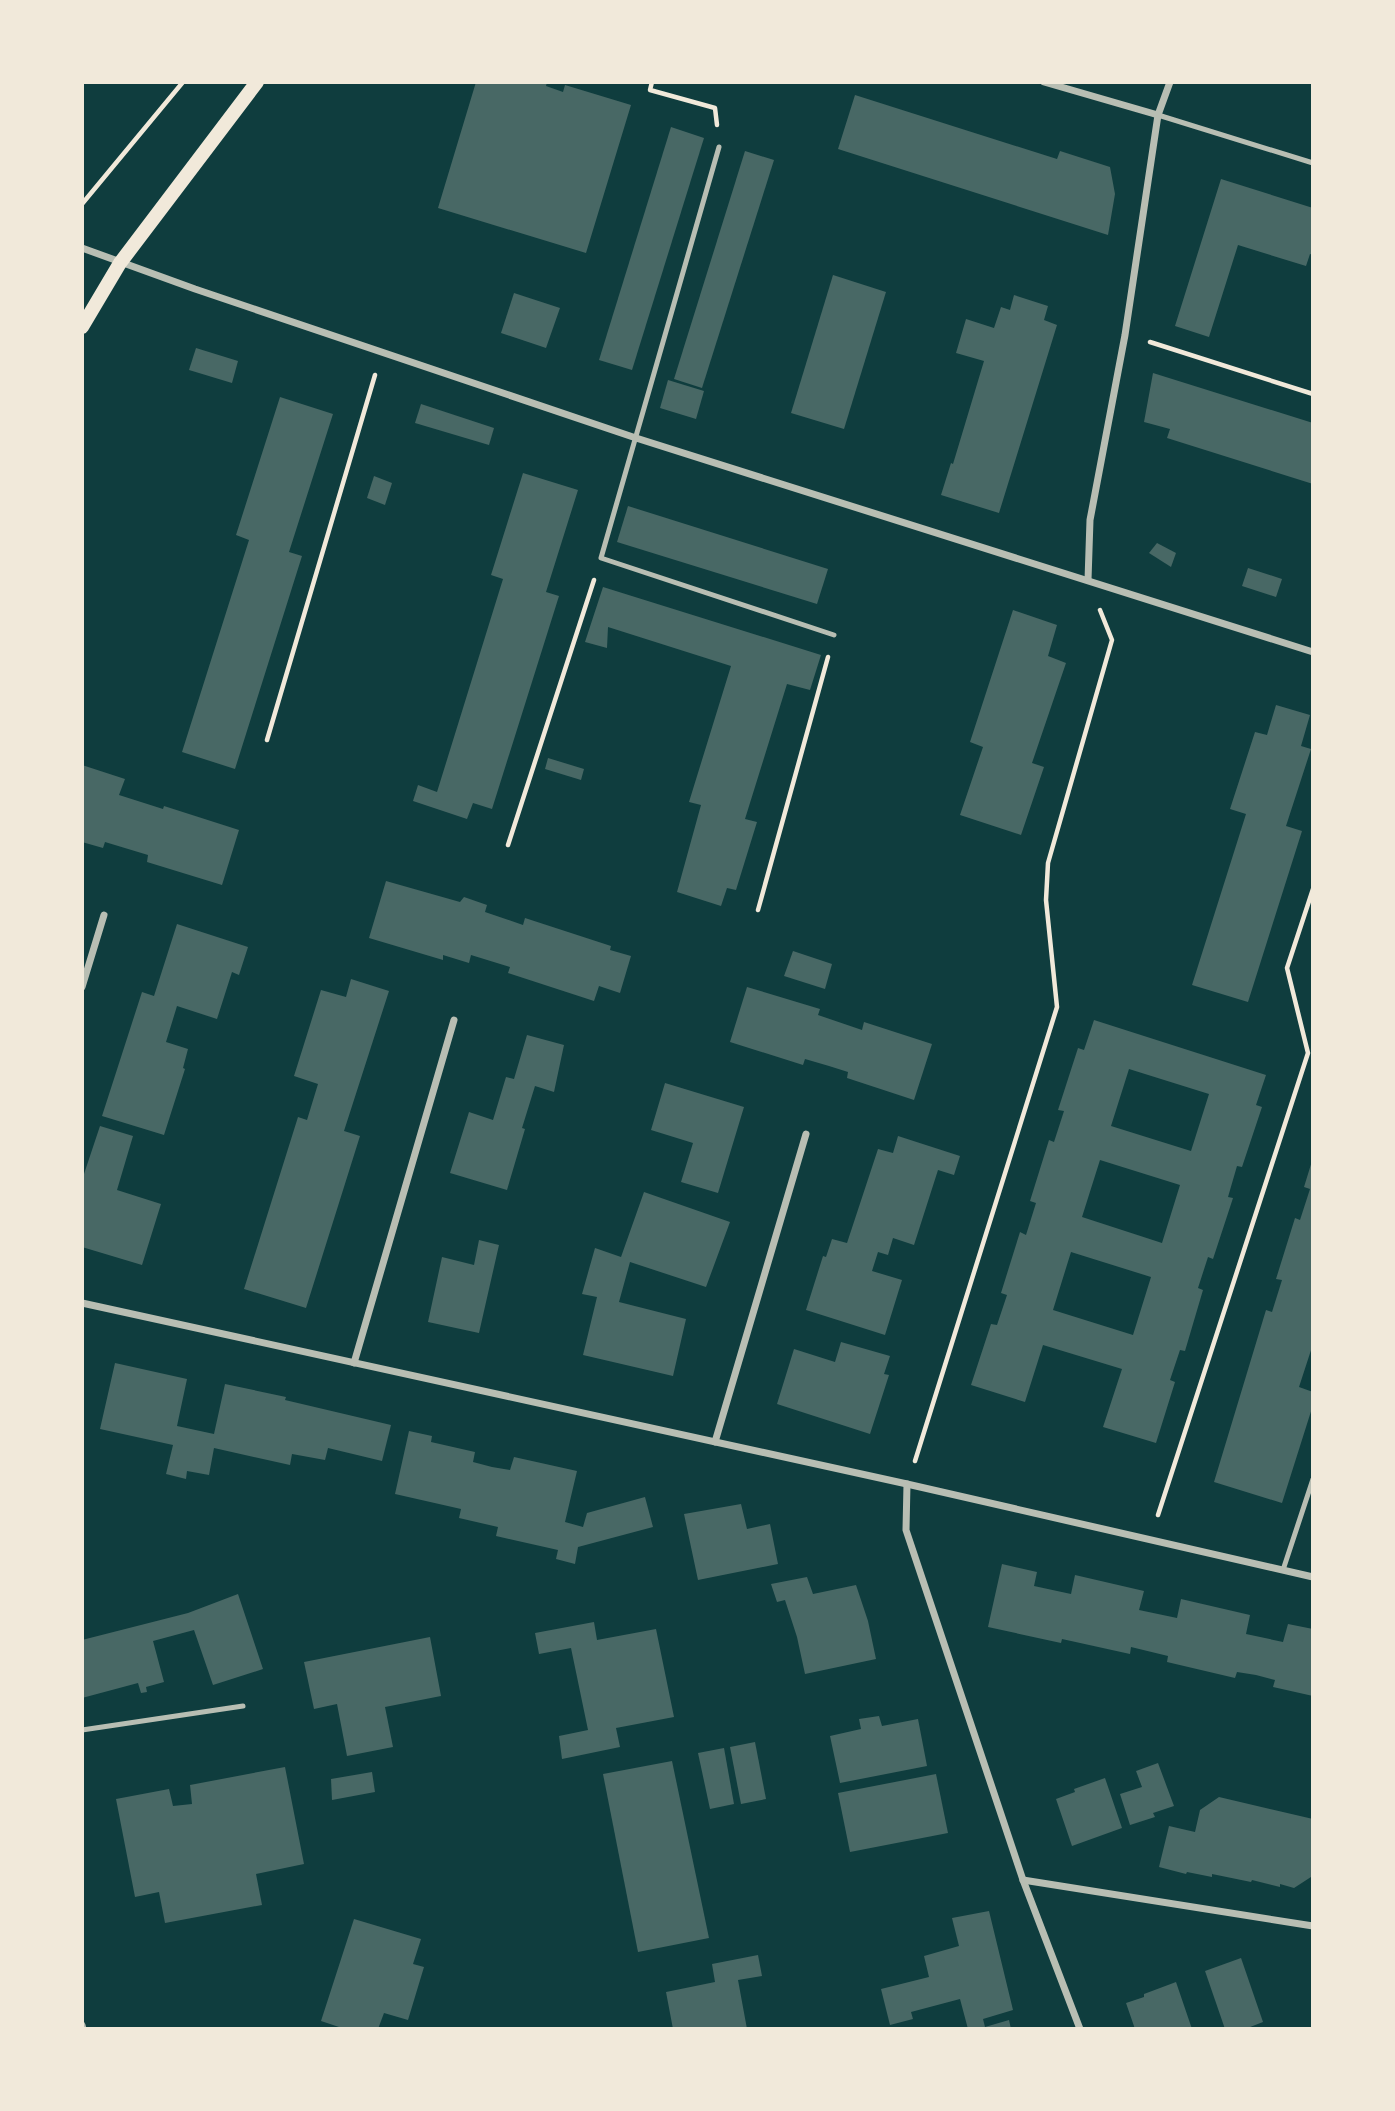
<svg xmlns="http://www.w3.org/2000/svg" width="1395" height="2111" viewBox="0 0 1395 2111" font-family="Overpass,sans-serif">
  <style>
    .building { fill: #486865; fill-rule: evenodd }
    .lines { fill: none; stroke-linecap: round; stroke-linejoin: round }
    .path { stroke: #f1e9da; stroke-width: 4.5 }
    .service { stroke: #b8beb3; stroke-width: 5 }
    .minor { stroke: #b8beb3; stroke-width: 7 }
    .secondary { stroke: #f1e9da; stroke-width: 14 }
  </style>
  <rect width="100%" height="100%" fill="#0f3d3e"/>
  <g class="building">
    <path d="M 476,82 L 547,82 L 546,86 L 563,92 L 565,85 L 631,105 L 586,253 L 438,208 Z"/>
    <path d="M 855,95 L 1057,159 L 1060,151 L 1110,167 L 1115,194 L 1108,235 L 838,149 Z"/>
    <path d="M 671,127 L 704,138 L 632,370 L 599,360 Z"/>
    <path d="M 745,151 L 774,160 L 702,388 L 674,379 Z"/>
    <path d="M 1221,179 L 1313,208 L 1313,255 L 1310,254 L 1306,266 L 1238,245 L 1209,337 L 1175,326 Z"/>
    <path d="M 833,275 L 886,292 L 844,429 L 791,413 Z"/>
    <path d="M 514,293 L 560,308 L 546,348 L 501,333 Z"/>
    <path d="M 1014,295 L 1048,306 L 1044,320 L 1057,325 L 999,513 L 941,495 L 951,463 L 953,464 L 984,361 L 956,353 L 966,319 L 994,328 L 1001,307 L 1010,310 Z"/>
    <path d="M 196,348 L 238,361 L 232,383 L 189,370 Z"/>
    <path d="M 1153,373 L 1313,423 L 1313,484 L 1167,438 L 1170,429 L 1144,422 Z"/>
    <path d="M 668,380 L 704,391 L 696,419 L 660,408 Z"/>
    <path d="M 280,397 L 333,414 L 289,552 L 302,556 L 235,769 L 182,752 L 249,540 L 236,535 Z"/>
    <path d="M 421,404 L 494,428 L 489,445 L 415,423 Z"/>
    <path d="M 523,473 L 578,490 L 546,592 L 559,596 L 492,809 L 473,803 L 467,819 L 413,801 L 418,785 L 437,792 L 503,579 L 491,575 Z"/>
    <path d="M 374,476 L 392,483 L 385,505 L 367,498 Z"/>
    <path d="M 628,506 L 828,569 L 817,604 L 617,542 Z"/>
    <path d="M 1157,543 L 1176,553 L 1171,567 L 1149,553 Z"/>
    <path d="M 1248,568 L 1282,579 L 1276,597 L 1242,586 Z"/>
    <path d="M 603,587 L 821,655 L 810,690 L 787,684 L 745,819 L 757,822 L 736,890 L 727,888 L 721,906 L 677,892 L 701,805 L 689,802 L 731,666 L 608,627 L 607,648 L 585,642 Z"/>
    <path d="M 1013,610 L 1057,625 L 1048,656 L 1066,663 L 1032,763 L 1044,767 L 1021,835 L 960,815 L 983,747 L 970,742 Z"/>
    <path d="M 1276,705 L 1310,715 L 1301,746 L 1311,749 L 1286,826 L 1302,831 L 1248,1002 L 1192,985 L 1246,814 L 1230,809 L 1255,732 L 1267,735 Z"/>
    <path d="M 548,758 L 584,769 L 581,780 L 545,769 Z"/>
    <path d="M 82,765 L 125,779 L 119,795 L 163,809 L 164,806 L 239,830 L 222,885 L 147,862 L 148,855 L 105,842 L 103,848 L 82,842 Z"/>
    <path d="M 386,881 L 460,902 L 464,897 L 487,905 L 485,912 L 523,925 L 525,918 L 611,946 L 610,950 L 631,956 L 620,993 L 599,986 L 594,1001 L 508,973 L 510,967 L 471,955 L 469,963 L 443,955 L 443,960 L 369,938 Z"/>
    <path d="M 177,924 L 248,947 L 239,975 L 232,972 L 217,1019 L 177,1006 L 166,1042 L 188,1049 L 183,1068 L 185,1069 L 164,1135 L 102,1116 L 142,992 L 154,996 Z"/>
    <path d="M 793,951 L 832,964 L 825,989 L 784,976 Z"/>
    <path d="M 351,979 L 389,991 L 344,1131 L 360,1136 L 306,1308 L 244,1289 L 298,1117 L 307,1120 L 318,1084 L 294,1076 L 321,990 L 346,997 Z"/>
    <path d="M 747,987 L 820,1009 L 818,1015 L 862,1030 L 864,1022 L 932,1044 L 914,1100 L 847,1078 L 848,1072 L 829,1066 L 805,1059 L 803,1065 L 730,1042 Z"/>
    <path d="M 1094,1020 L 1266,1075 L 1256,1105 L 1262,1107 L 1242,1167 L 1237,1166 L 1228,1197 L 1233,1198 L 1213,1259 L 1208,1257 L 1198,1288 L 1203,1290 L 1185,1351 L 1180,1350 L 1170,1380 L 1175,1382 L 1156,1443 L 1103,1427 L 1122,1369 L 1043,1345 L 1025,1402 L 971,1385 L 991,1324 L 997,1325 L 1007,1295 L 1001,1293 L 1020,1232 L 1026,1235 L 1036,1203 L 1030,1201 L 1049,1140 L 1054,1142 L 1064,1111 L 1058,1110 L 1078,1048 L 1084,1050 ZM 1129,1069 L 1209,1094 L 1191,1151 L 1111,1126 ZM 1100,1160 L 1180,1185 L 1162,1243 L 1082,1217 ZM 1071,1252 L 1151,1277 L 1133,1335 L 1053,1310 Z"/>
    <path d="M 527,1035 L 564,1045 L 554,1092 L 535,1086 L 522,1128 L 525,1129 L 507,1190 L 450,1173 L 469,1112 L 493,1120 L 506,1077 L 514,1079 Z"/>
    <path d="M 665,1083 L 744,1107 L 718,1193 L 681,1182 L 693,1143 L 651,1130 Z"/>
    <path d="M 100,1126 L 133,1136 L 117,1190 L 161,1204 L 142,1265 L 82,1247 L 82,1180 Z"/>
    <path d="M 898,1136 L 960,1156 L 954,1175 L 938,1170 L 914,1245 L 893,1238 L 888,1255 L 878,1252 L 872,1271 L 902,1280 L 885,1335 L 806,1310 L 823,1256 L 826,1257 L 832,1239 L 847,1243 L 878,1149 L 893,1153 Z"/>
    <path d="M 1312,1161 L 1313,1344 L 1299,1387 L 1313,1392 L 1313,1405 L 1282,1503 L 1214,1482 L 1266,1310 L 1272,1312 L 1282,1280 L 1276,1279 L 1295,1218 L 1300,1220 L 1310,1189 L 1304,1187 Z"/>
    <path d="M 644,1192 L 730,1222 L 706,1287 L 630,1262 L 619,1302 L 686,1319 L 673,1376 L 583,1355 L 597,1297 L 582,1294 L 595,1248 L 621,1257 Z"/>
    <path d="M 479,1240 L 499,1245 L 479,1333 L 428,1322 L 442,1257 L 474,1265 Z"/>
    <path d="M 841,1342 L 890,1356 L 884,1374 L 889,1375 L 870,1434 L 777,1404 L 794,1349 L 835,1362 Z"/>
    <path d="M 115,1363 L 187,1379 L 177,1426 L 214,1434 L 225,1384 L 286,1397 L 285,1400 L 391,1425 L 382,1461 L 328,1448 L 325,1460 L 292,1454 L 290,1465 L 214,1448 L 209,1475 L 187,1471 L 186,1479 L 166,1474 L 173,1445 L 100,1429 Z"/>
    <path d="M 409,1431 L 432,1436 L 431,1442 L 475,1452 L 473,1462 L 492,1467 L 510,1470 L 514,1457 L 577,1471 L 565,1522 L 583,1527 L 587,1513 L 645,1497 L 653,1527 L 578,1547 L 575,1564 L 556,1559 L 558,1550 L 496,1536 L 498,1527 L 459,1518 L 461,1509 L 395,1494 Z"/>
    <path d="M 741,1504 L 747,1529 L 770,1524 L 778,1564 L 698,1580 L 684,1514 Z"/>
    <path d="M 1002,1564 L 1037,1572 L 1034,1586 L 1071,1594 L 1075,1575 L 1144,1591 L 1139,1610 L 1177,1618 L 1181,1599 L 1250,1615 L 1246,1634 L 1283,1642 L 1288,1624 L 1313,1629 L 1313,1696 L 1273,1687 L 1275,1680 L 1256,1675 L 1237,1672 L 1235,1678 L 1167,1662 L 1168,1656 L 1131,1647 L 1130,1654 L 1062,1639 L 1061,1643 L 988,1627 Z"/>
    <path d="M 807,1577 L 813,1594 L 856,1585 L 868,1621 L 876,1659 L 805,1674 L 797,1637 L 785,1600 L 777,1602 L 771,1584 Z"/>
    <path d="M 238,1594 L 263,1669 L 213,1685 L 194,1630 L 153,1641 L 164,1682 L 146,1687 L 147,1692 L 141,1693 L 138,1683 L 82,1698 L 82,1640 L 188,1613 Z"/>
    <path d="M 594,1622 L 597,1640 L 656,1629 L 674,1717 L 616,1728 L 620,1747 L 562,1759 L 559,1736 L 588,1730 L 571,1648 L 539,1654 L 535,1633 Z"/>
    <path d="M 430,1637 L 441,1696 L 385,1707 L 393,1747 L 347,1756 L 337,1704 L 314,1709 L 304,1662 Z"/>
    <path d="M 879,1716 L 882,1726 L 918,1719 L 927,1766 L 840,1783 L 830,1736 L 861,1729 L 859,1719 Z"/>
    <path d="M 755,1742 L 766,1799 L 741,1804 L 730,1747 Z"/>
    <path d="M 724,1748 L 734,1804 L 710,1809 L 698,1753 Z"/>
    <path d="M 672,1761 L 709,1938 L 638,1952 L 603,1774 Z"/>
    <path d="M 1158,1763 L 1174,1806 L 1153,1813 L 1155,1817 L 1130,1825 L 1120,1794 L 1142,1787 L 1136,1771 Z"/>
    <path d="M 285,1767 L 304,1864 L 256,1874 L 262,1905 L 165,1923 L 159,1892 L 135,1897 L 116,1799 L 169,1789 L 173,1806 L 192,1804 L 190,1785 Z"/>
    <path d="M 372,1772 L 375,1792 L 332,1800 L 331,1779 Z"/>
    <path d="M 936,1774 L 948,1833 L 850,1852 L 838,1793 Z"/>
    <path d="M 1105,1778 L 1122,1828 L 1072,1846 L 1056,1799 L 1075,1792 L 1074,1789 Z"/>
    <path d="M 1219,1797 L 1313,1819 L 1311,1877 L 1294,1888 L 1280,1884 L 1280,1887 L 1252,1880 L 1251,1882 L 1212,1874 L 1212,1877 L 1187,1872 L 1186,1874 L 1159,1867 L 1169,1826 L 1195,1832 L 1200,1810 Z"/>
    <path d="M 989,1911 L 1013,2010 L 983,2019 L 985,2027 L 1009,2020 L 1011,2029 L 968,2029 L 960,1999 L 911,2012 L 913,2019 L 890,2025 L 881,1989 L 929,1977 L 924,1956 L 959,1946 L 952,1918 Z"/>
    <path d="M 354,1919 L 421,1939 L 413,1964 L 424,1967 L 408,2020 L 384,2013 L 378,2029 L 345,2029 L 321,2021 Z"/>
    <path d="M 758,1955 L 762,1976 L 738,1980 L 747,2029 L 673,2029 L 666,1992 L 715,1982 L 712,1964 Z"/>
    <path d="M 1241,1958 L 1263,2022 L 1245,2029 L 1225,2029 L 1205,1971 Z"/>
    <path d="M 1176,1982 L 1192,2029 L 1135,2029 L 1126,2003 L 1144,1997 L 1144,1994 Z"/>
  </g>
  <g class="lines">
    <g class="path">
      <path d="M 652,82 L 650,90 L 715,108 L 717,125"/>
      <path d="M 82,204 L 183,82"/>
      <path d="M 1150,342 L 1313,394"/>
      <path d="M 267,740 L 375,375"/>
      <path d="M 508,845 L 594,580"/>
      <path d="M 758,910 L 828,657"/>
      <path d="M 915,1461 L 1057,1007 L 1046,900 L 1048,863 L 1112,640 L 1100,610"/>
      <path d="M 1158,1515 L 1308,1053 L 1287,968 L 1313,889"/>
    </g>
    <g class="service">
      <path d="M 1158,115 L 1313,163"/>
      <path d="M 719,147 L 601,558 L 834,635"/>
      <path d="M 1283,1570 L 1313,1479"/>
      <path d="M 82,1730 L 243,1706"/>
    </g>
    <g class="minor">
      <path d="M 1044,82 L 1158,115"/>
      <path d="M 82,248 L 195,289 L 636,438 L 1313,652"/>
      <path d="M 1088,580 L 1090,520 L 1125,335 L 1158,115 L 1170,82"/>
      <path d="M 82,987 L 104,915"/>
      <path d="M 82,1303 L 907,1484 L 1313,1577"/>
      <path d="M 354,1363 L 454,1020"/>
      <path d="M 715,1442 L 806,1134"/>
      <path d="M 907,1484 L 906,1530 L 1023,1880 L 1080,2029"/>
      <path d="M 1023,1880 L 1313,1926"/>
      <path d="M 82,2025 L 83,2029"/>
    </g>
    <path class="secondary" d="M 82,327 L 120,263 L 257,82"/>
  </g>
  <rect width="1395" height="2111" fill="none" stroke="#f1e9da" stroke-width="168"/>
</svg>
